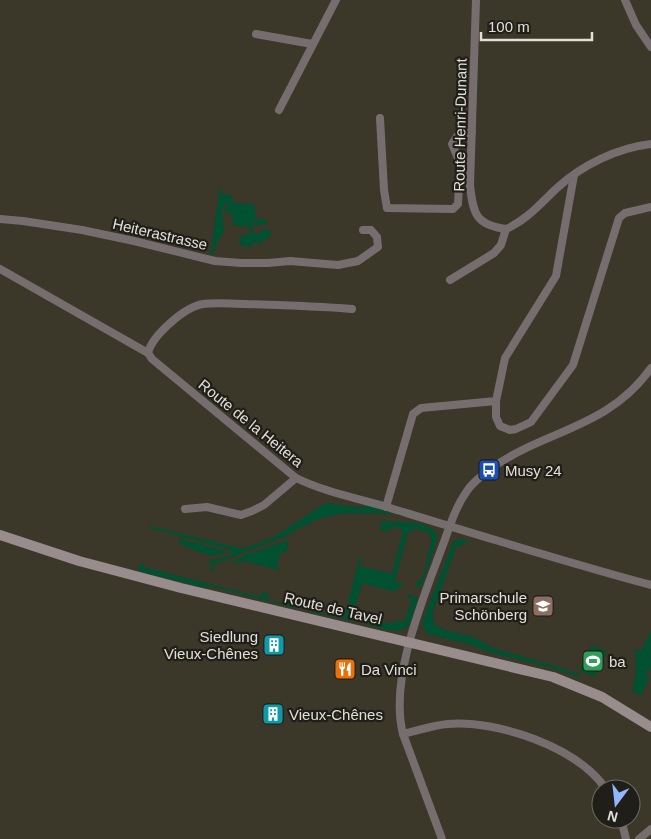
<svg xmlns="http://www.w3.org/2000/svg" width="651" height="839" viewBox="0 0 651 839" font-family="Helvetica,sans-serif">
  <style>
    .green { fill: #005131 }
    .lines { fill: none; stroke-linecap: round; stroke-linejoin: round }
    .minor { stroke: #766e6e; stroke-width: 8 }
    .secondary { stroke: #998c8c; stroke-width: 10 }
    .labels { text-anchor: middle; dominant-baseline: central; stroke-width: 4.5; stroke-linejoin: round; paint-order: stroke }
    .street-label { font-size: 15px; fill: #e1dfd6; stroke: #201e18 }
    .poi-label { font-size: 15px; fill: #e1dfd6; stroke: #201e18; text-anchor: start }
  </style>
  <rect width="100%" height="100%" fill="#3b3729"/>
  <g class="green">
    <path d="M 220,186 L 223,195 L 228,194 L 233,197 L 233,203 L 254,204 L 256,221 L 261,218 L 268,222 L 266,225 L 261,224 L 257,226 L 255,226 L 255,222 L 252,223 L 254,234 L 259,234 L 260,231 L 269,229 L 271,233 L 268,238 L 259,244 L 256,241 L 250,247 L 240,245 L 239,238 L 251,233 L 249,227 L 231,225 L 234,220 L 232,220 L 231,212 L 224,213 L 226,206 L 232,203 L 225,204 L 222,211 L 224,232 L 218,240 L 212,257 L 210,257 Z"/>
    <path d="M 325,503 L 365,508 L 366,505 L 396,514 L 347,513 L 324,517 L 299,528 L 284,537 L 215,564 L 212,572 L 210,570 L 212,564 L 208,559 L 215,560 L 231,555 L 231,550 L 150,528 L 151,526 L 243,549 L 274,537 Z"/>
    <path d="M 384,521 C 402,523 421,519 436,532 L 437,541 L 421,587 L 416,587 L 416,584 L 423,576 L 432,539 L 428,532 L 414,529 L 408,533 L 395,581 L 404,584 L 395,591 L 392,591 L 362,583 L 355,608 L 356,609 L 354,615 L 361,618 L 357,622 L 311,612 L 309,609 L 313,602 L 316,603 L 314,611 L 344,618 L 360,556 L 362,557 L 360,566 L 392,574 L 403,531 L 394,525 L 392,530 L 387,529 L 386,532 L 380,530 L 381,522 Z"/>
    <path d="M 179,539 L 225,551 L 226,552 C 212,561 196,549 181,545 L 179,543 Z"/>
    <path d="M 460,539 L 468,541 L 467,543 L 456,547 L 432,615 L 435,625 L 442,629 L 473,637 L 495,649 L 549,664 L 579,674 L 580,676 L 579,677 L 548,667 L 492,653 L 469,644 L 428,634 L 423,628 L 423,620 L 453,542 Z"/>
    <path d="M 289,540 L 286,553 L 280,552 L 277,567 L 281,569 L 280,570 L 244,561 L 227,564 L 246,555 Z"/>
    <path d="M 141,563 L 144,564 L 143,567 L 261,597 L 263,592 L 268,593 L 267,600 L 285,604 L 287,598 L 296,600 L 294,608 L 213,587 L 202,587 L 138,571 Z"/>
    <path d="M 408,594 L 418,598 L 409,625 C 399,637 375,626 362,623 L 369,619 L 392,624 L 398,620 L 404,622 L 412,599 L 407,597 Z"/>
    <path d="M 651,631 L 651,666 L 646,676 L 649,678 L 641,695 L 632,691 C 636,676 637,663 635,649 L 641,651 Z"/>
    <path d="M 592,645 L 607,652 L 594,677 L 579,670 Z"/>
  </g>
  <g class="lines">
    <g class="minor">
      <path d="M 476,0 L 470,185 C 473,214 476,225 506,229"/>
      <path d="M 625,0 L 636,25 L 651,47"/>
      <path d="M 256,34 L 312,44"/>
      <path d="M 279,110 L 336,0"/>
      <path d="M 380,118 L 384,190 L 387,208 L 453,209 L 458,204 L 460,163 L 452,144 L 458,135 L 472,132"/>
      <path d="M 0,219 L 23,221 L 82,230 L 134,241 L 215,261 L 241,263 L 268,263 L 290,261 L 338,265 L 358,261 L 378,247 L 377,237 L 371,230 L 363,230"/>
      <path d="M 0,269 L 148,353"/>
      <path d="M 450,280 L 494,253 L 501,245 L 506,229 C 527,220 541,203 557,188 C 582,165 617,148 651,144"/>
      <path d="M 352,309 C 316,306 281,305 245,304 C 231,304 216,302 203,304 C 184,307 152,336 148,353 L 152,359 L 296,478 C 325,492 356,498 387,507 C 475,534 562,561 651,585"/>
      <path d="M 496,401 L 496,417 L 500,426 L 510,430 L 516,429 L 531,422 L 573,365 L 619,218 L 625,213 L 651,207"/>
      <path d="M 386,507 L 413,414 L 421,408 L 496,401 L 505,358 L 556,276 L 574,175"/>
      <path d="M 185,509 L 207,507 L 241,515 L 252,511 L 264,505 L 296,478"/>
      <path d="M 403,734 C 417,731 433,725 448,724 C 498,720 577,747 606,789"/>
      <path d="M 621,819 L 626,839"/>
      <path d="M 442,839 L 403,734 C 389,680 422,601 441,550 C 449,530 454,509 467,491 C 472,483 481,476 489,470 C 543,430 608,429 651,368"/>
      <path d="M 639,839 L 651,829"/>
    </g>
    <path class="secondary" d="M 0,535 L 79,561 L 181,588 L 553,677 L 602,697 L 651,727"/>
  </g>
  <defs>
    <g id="bus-square" transform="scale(1.125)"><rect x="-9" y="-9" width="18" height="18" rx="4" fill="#1a4fb4" stroke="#201e18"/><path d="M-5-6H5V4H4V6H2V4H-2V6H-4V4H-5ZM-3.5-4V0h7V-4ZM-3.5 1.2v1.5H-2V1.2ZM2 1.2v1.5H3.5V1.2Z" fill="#fff"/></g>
    <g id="school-square" transform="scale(1.125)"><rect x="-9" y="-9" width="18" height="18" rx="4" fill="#8d6e63" stroke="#201e18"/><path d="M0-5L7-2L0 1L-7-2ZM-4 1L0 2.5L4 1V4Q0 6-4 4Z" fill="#fff"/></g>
    <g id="building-square" transform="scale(1.125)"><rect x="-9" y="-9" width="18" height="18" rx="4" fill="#0f9aa8" stroke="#201e18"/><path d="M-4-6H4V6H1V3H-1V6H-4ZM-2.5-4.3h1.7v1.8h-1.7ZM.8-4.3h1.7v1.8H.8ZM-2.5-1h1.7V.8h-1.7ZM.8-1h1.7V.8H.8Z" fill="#fff"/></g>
    <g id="stadium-square" transform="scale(1.125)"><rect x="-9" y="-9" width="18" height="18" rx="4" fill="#2e9e5b" stroke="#201e18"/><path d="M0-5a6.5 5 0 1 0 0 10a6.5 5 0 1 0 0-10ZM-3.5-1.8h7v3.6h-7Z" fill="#fff"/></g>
    <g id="restaurant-square" transform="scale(1.125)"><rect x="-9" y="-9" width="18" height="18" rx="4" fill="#e8710a" stroke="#201e18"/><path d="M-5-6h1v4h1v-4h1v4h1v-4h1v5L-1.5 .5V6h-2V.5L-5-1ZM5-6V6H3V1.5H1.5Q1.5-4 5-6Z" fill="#fff"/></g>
  </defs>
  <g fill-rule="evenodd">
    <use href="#bus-square" x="489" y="470"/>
    <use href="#school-square" x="543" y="606"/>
    <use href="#building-square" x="274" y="645"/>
    <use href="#stadium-square" x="593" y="661"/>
    <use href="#restaurant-square" x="345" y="669"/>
    <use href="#building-square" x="273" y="714"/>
  </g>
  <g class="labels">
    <g class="street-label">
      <text transform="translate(460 125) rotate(-89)">Route Henri-Dunant</text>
      <text transform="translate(160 234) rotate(13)">Heiterastrasse</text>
      <text transform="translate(251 423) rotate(39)">Route de la Heitera</text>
      <text transform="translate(333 608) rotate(13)">Route de Tavel</text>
    </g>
    <g class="poi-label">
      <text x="505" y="470">Musy 24</text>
      <text x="527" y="597" text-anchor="end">Primarschule<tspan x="527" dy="17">Schönberg</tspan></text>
      <text x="258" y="636" text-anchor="end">Siedlung<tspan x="258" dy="17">Vieux-Chênes</tspan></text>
      <text x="609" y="661">ba</text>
      <text x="361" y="669">Da Vinci</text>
      <text x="289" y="714">Vieux-Chênes</text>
    </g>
  </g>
  <g transform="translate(616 804) rotate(195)"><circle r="24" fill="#201e18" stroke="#6d6b64"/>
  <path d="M0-4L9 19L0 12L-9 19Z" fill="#92b7fd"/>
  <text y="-8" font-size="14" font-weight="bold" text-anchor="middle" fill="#e1dfd6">N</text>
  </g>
  <path d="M481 32v8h111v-8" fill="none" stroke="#e1dfd6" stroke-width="2.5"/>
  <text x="488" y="32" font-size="15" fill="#e1dfd6" stroke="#201e18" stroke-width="4" paint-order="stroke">100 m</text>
</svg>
